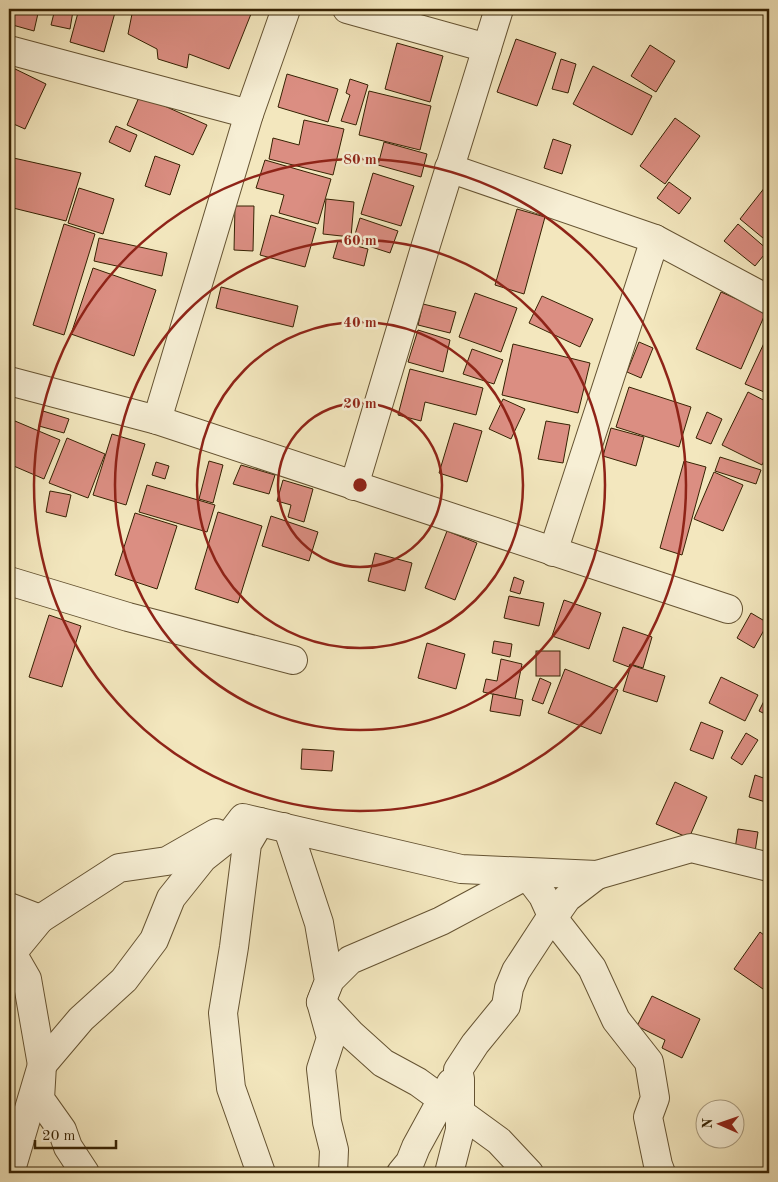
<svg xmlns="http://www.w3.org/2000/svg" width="778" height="1182" viewBox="0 0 778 1182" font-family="'Old Standard TT',serif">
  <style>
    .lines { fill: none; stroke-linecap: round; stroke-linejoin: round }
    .stream { stroke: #73806f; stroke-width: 9 }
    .building { fill: #db8e82; stroke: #362203 }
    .street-casing { stroke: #655332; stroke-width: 30 }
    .street { stroke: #f7efd5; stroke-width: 28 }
    .ring { fill: none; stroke: #8f2418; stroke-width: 2.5 }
    .centre { fill: #8f2418; stroke: #f7efd5; stroke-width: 2.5 }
    .ring-label { font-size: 15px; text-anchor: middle; font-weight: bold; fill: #8f2418; stroke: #f7efd5; stroke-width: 5; stroke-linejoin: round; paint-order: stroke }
  </style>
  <rect width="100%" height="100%" fill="#f3e7be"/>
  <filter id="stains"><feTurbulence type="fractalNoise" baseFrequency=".004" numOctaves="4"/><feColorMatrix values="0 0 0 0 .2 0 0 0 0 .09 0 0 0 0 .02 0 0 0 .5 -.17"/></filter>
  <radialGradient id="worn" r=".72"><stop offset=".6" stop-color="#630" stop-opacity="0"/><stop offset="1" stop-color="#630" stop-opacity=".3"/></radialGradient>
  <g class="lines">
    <path class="stream" d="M 768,66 L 769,61"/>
  </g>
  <g class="building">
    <path d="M 9,9 L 39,9 L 34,31 L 9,24 Z"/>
    <path d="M 55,9 L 73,11 L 70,29 L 51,25 Z"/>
    <path d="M 79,9 L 116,9 L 104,52 L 70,42 Z"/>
    <path d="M 133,9 L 253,9 L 229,69 L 189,54 L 187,68 L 158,59 L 157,49 L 128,34 Z"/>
    <path d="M 516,39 L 556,53 L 537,106 L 497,92 Z"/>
    <path d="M 397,43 L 443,56 L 430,102 L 385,89 Z"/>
    <path d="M 650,45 L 675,61 L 656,92 L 631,76 Z"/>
    <path d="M 561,59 L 576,64 L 568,93 L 552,89 Z"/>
    <path d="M 9,66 L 46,84 L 25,129 L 9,122 Z"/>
    <path d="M 593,66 L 652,96 L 632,135 L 573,104 Z"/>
    <path d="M 287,74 L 338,89 L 328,122 L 278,107 Z"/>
    <path d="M 350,79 L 368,85 L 356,125 L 341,121 L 350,95 L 346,93 Z"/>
    <path d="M 369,91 L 431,106 L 420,150 L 359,135 Z"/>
    <path d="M 140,95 L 207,125 L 193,155 L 127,125 Z"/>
    <path d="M 675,118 L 700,136 L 665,184 L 640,166 Z"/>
    <path d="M 304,120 L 344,129 L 333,175 L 269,159 L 273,138 L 299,145 Z"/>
    <path d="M 116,126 L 137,135 L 130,152 L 109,142 Z"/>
    <path d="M 553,139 L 571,145 L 562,174 L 544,168 Z"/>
    <path d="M 384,142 L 427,154 L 421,177 L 378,165 Z"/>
    <path d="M 155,156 L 180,165 L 170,195 L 145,186 Z"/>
    <path d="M 9,157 L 81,173 L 66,221 L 9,207 Z"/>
    <path d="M 265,160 L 331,179 L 318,224 L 279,213 L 284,195 L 256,188 Z"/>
    <path d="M 373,173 L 414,186 L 401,226 L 361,214 Z"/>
    <path d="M 669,182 L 691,198 L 679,214 L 657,198 Z"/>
    <path d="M 769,182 L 769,243 L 740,219 Z"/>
    <path d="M 79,188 L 114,199 L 103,234 L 68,223 Z"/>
    <path d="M 326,199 L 354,202 L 351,237 L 323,234 Z"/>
    <path d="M 235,206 L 254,206 L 253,251 L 234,250 Z"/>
    <path d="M 517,209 L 545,217 L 524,294 L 495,285 Z"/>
    <path d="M 271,215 L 316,228 L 305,267 L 260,255 Z"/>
    <path d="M 360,218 L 398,231 L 390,253 L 353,241 Z"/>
    <path d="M 64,224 L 95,234 L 64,335 L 33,325 Z"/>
    <path d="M 738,224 L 768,250 L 755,266 L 724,241 Z"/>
    <path d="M 99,238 L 167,253 L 162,276 L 94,261 Z"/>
    <path d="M 338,241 L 368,249 L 364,266 L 333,258 Z"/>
    <path d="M 93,268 L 156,290 L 134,356 L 71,334 Z"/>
    <path d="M 221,287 L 298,306 L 293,327 L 216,308 Z"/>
    <path d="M 721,292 L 766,312 L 741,369 L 696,349 Z"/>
    <path d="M 475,293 L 517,308 L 501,352 L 459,337 Z"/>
    <path d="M 542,296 L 593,319 L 580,347 L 529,323 Z"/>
    <path d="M 423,304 L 456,312 L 450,333 L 418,325 Z"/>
    <path d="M 418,330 L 450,340 L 443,372 L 408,362 Z"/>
    <path d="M 765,341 L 769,343 L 769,394 L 745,384 Z"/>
    <path d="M 639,342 L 653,348 L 641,378 L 627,372 Z"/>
    <path d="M 513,344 L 590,363 L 578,413 L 502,395 Z"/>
    <path d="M 472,349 L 503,360 L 494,384 L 463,374 Z"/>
    <path d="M 410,369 L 483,388 L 476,415 L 425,402 L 421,421 L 398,415 Z"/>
    <path d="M 629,387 L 691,407 L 679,447 L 616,427 Z"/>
    <path d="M 748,392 L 769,403 L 769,451 L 762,465 L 722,445 Z"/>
    <path d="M 503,399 L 525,409 L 511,439 L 489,429 Z"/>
    <path d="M 43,411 L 69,419 L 64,433 L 39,426 Z"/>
    <path d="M 707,412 L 722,419 L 711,444 L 696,438 Z"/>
    <path d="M 15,421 L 60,440 L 44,479 L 9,464 L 9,435 Z"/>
    <path d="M 546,421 L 570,425 L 563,463 L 538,459 Z"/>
    <path d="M 454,423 L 482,431 L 467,482 L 439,473 Z"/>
    <path d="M 611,428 L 644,437 L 636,466 L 603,456 Z"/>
    <path d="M 112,434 L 145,444 L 126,505 L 93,495 Z"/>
    <path d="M 67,438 L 105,454 L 88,498 L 49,483 Z"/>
    <path d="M 720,457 L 761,470 L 756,484 L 715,471 Z"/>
    <path d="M 209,461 L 223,465 L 213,503 L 199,499 Z"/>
    <path d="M 684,461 L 706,467 L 682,555 L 660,548 Z"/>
    <path d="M 156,462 L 169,466 L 165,479 L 152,475 Z"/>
    <path d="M 241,465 L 275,475 L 269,494 L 233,484 Z"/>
    <path d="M 714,472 L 743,485 L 723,531 L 694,519 Z"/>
    <path d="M 283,480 L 313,489 L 304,522 L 288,517 L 291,505 L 277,501 Z"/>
    <path d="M 147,485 L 215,505 L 207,532 L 139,512 Z"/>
    <path d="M 50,491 L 71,495 L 66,517 L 46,512 Z"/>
    <path d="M 218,512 L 262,526 L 238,603 L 195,589 Z"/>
    <path d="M 135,513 L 177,526 L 157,589 L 115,575 Z"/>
    <path d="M 271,516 L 318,532 L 309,561 L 262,546 Z"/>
    <path d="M 447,531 L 477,543 L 455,600 L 425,588 Z"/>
    <path d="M 375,553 L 412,563 L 405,591 L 368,581 Z"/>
    <path d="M 514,577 L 524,581 L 520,594 L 510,591 Z"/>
    <path d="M 509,596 L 544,603 L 539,626 L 504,618 Z"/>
    <path d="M 564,600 L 601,613 L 589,649 L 552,636 Z"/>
    <path d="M 751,613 L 768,623 L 754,648 L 737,638 Z"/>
    <path d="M 49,615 L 81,626 L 62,687 L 29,677 Z"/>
    <path d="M 623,627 L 652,637 L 643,668 L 630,664 L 629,667 L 613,661 Z"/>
    <path d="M 494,641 L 512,644 L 510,657 L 492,653 Z"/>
    <path d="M 427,643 L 465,654 L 456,689 L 418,678 Z"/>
    <rect x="536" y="651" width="24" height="25"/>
    <path d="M 501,659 L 522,664 L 515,699 L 483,692 L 486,679 L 497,681 Z"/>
    <path d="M 631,665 L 665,676 L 657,702 L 623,691 Z"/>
    <path d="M 565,669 L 618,690 L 601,734 L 548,713 Z"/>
    <path d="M 721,677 L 758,695 L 745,721 L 709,703 Z"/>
    <path d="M 540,678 L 551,683 L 543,704 L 532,700 Z"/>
    <path d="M 493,694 L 523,700 L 520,716 L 490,711 Z"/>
    <path d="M 767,695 L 769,696 L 769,716 L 759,711 Z"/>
    <path d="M 701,722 L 723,731 L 713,759 L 690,750 Z"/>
    <path d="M 746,733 L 758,740 L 742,765 L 731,758 Z"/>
    <path d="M 302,749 L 334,751 L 332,771 L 301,769 Z"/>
    <path d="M 755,775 L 769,780 L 769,803 L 749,797 Z"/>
    <path d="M 675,782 L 707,797 L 689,838 L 656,824 Z"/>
    <path d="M 738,829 L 758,832 L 755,852 L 735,849 Z"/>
    <path d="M 760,932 L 769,939 L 769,980 L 763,989 L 734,969 Z"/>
    <path d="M 652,996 L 700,1019 L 682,1058 L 662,1048 L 665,1040 L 637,1026 Z"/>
  </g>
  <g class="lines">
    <g class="street-casing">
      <g id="street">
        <path d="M 347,9 L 487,48"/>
        <path d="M 9,50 L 249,114"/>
        <path d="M 449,168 L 655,239 L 769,300"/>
        <path d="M 9,381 L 157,420 L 728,609"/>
        <path d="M 157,420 L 249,114 L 286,9"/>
        <path d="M 354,486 L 425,248 L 499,9"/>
        <path d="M 553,552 L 655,239"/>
        <path d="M 9,581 L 128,617 L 293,660"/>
        <path d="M 260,822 L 247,844 L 234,947 L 223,1013 L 231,1088 L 261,1173"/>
        <path d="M 283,827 L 289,832 L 319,923 L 329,981 L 321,1002 L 352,1035 L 383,1063 L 418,1082 L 499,1141 L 529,1173"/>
        <path d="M 9,907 L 40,919 L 12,953 L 27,979 L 42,1065 L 40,1099 L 62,1130 L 68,1147 L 85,1173"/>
        <path d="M 26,930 L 40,919 L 119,868 L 167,861 L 216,833"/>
        <path d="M 10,1173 L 42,1065 L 81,1019 L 124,980 L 154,940 L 171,898 L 203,858 L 227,839 L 243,818 L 461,869 L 597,875 L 691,848 L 769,867"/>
        <path d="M 333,1173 L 334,1150 L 327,1122 L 321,1069 L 331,1038 L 321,1002 L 330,980 L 350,960 L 441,921 L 527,875 L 543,896 L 553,918 L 592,968 L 616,1020 L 649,1062 L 655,1098 L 648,1117 L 658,1165 L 661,1173"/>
        <path d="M 401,1173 L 410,1162 L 416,1147 L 451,1083"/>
        <path d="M 449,1173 L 460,1130 L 460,1079 L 458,1070 L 475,1044 L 506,1006 L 509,988 L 516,971 L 548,922 L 553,918 L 567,898 L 597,875"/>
      </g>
    </g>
    <use href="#street" class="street"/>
  </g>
  <g class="ring">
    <circle cx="360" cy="485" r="82"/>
    <circle cx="360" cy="485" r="163"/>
    <circle cx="360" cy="485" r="245"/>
    <circle cx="360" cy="485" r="326"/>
  </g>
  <circle cx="360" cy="485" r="8" class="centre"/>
  <g class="ring-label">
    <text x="360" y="164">80 m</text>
    <text x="360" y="245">60 m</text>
    <text x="360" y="327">40 m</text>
    <text x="360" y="408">20 m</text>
  </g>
  <rect width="778" height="1182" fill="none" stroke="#f3e7be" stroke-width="30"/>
  <rect x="10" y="10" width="758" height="1162" fill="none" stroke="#362203" stroke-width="2.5"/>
  <rect x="15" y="15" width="748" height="1152" fill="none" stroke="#362203"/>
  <g transform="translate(720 1124) rotate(272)"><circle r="24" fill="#f7efd5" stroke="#aa9d81"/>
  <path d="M0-4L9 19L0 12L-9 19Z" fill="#8f2418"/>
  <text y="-8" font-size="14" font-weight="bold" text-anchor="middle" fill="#362203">N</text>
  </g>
  <path d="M35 1140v8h81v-8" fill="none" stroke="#362203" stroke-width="2.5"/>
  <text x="42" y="1140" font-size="15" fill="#362203" stroke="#f7efd5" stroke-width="4" paint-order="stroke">20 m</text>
  <rect width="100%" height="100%" filter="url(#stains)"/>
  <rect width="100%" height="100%" fill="url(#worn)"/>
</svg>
